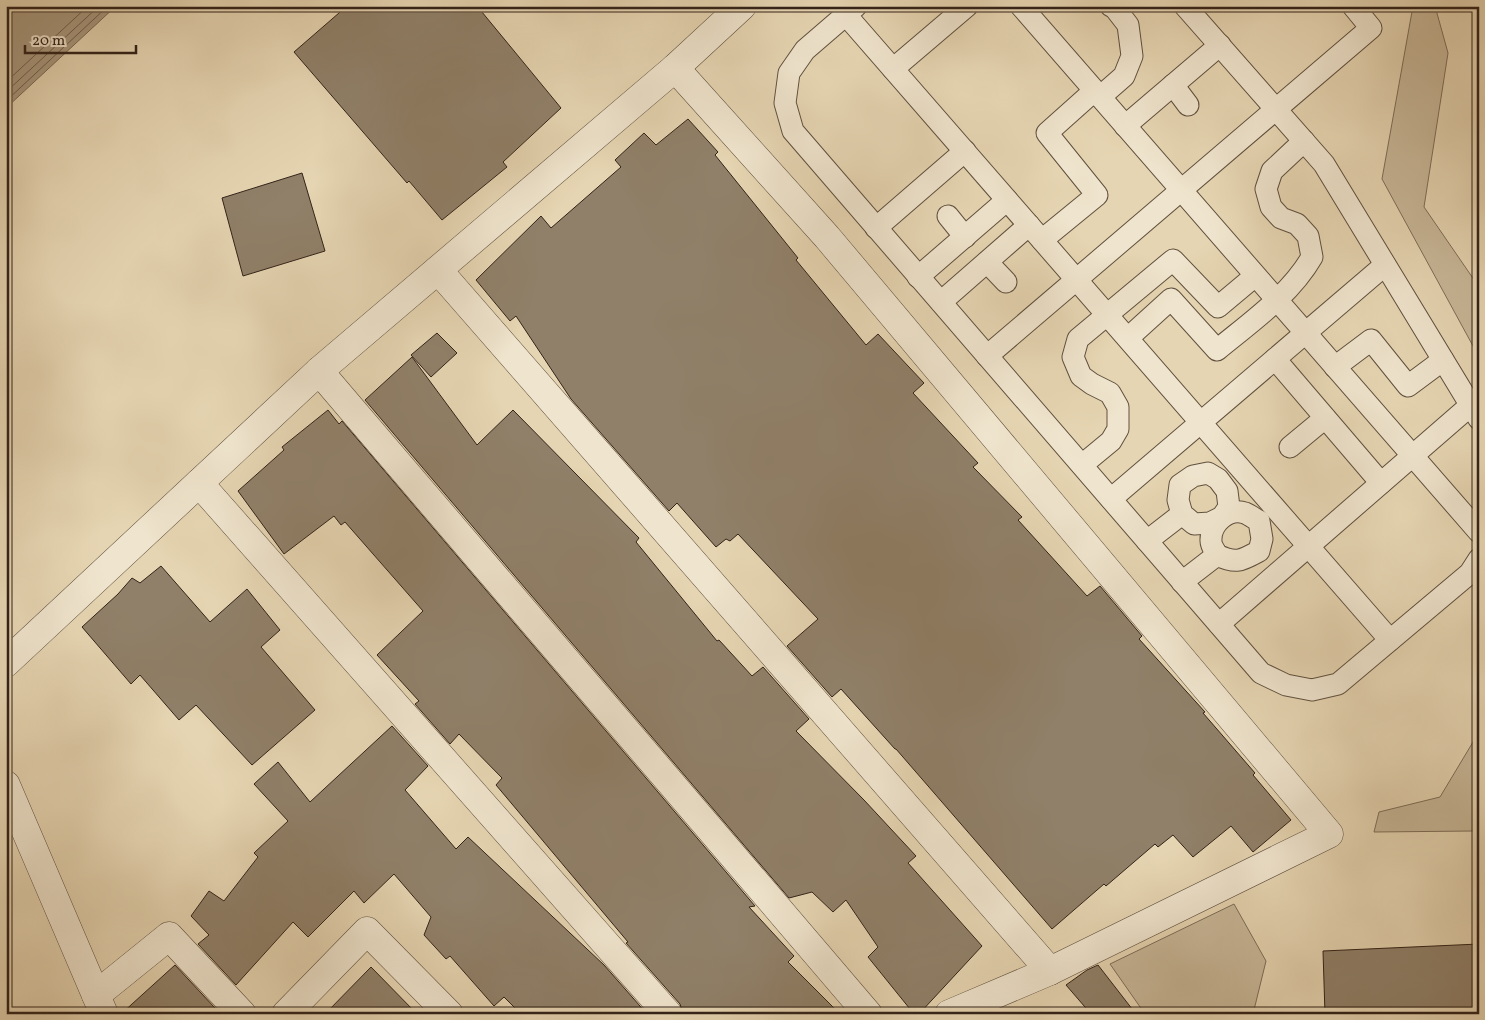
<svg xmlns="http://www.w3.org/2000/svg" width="1485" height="1020" viewBox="0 0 1485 1020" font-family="Vollkorn,serif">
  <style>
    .green { fill: #c8b798; stroke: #7e6d58 }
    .water { fill: #a9987e; stroke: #7a6956 }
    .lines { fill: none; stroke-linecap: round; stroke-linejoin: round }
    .shore { stroke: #6e5e4c; stroke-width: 1 }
    .building { fill: #908069; stroke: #332319 }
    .service-casing { stroke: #60503f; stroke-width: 23 }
    .minor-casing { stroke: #60503f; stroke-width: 29 }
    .tertiary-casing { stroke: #60503f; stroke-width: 29 }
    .service { stroke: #efe4cd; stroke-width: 21 }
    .minor { stroke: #efe4cd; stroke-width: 28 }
    .tertiary { stroke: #efe4cd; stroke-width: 28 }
  </style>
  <rect width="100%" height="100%" fill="#e6d5b2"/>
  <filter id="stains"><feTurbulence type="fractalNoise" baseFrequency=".004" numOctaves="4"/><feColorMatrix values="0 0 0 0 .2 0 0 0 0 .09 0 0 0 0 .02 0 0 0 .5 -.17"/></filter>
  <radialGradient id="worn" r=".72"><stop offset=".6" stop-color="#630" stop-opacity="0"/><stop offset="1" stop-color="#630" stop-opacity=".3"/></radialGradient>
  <g class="green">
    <path d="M 1413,6 L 1435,6 L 1448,53 L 1424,207 L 1479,287 L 1479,357 L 1382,179 Z"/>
    <path d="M 1479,732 L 1479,828 L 1473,831 L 1374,832 L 1379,812 L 1440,797 Z"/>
    <path d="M 1234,904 L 1266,961 L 1253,1014 L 1145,1014 L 1110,964 Z"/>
  </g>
  <path class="water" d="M 6,6 L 116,6 L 6,108 Z"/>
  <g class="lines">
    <g class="shore">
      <path d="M 6,82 L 88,6"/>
      <path d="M 6,92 L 99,6"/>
      <path d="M 6,101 L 108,6"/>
    </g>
  </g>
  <g class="building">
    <path d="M 347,6 L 477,6 L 561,108 L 503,162 L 507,167 L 442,220 L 409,181 L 407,183 L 294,52 Z"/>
    <path d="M 688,119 L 718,152 L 715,155 L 798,258 L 796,260 L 866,345 L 878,334 L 924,383 L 913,393 L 978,463 L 973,467 L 1022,517 L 1018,520 L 1087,596 L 1100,586 L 1142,636 L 1139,639 L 1205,712 L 1203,713 L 1255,773 L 1253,775 L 1291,820 L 1253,852 L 1231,826 L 1193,857 L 1173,835 L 1158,847 L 1155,844 L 1106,886 L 1104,884 L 1052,929 L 896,749 L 895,749 L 841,689 L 832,697 L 787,646 L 818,619 L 738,534 L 730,541 L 726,539 L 716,547 L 677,503 L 669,511 L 571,399 L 516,316 L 510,321 L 476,280 L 541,216 L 551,228 L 621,167 L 615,160 L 644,133 L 656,145 Z"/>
    <path d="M 302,173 L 325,251 L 243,276 L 222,198 Z"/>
    <path d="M 437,333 L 457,353 L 431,377 L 411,355 Z"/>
    <path d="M 412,357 L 477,445 L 513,410 L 639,538 L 636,542 L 717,641 L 719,640 L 752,676 L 763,667 L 809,719 L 796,731 L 864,800 L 916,856 L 908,863 L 982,946 L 919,1014 L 914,1014 L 868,957 L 878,947 L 846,900 L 833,912 L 812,892 L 789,898 L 365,400 Z"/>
    <path d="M 328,410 L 339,424 L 342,421 L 755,906 L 749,907 L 794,956 L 788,962 L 840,1014 L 683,1014 L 680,1004 L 626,943 L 628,942 L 496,785 L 502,778 L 459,734 L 450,744 L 415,704 L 419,701 L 377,655 L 423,611 L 345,522 L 341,525 L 334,516 L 284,554 L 238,491 L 284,450 L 282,447 Z"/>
    <path d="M 161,566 L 210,622 L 247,589 L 280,630 L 261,647 L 315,710 L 252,765 L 196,705 L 179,720 L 140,675 L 131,684 L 82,627 L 118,594 L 132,578 L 140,583 Z"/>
    <path d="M 392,726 L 428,766 L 405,790 L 456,849 L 468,837 L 604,965 L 647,1014 L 521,1014 L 504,997 L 494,1006 L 450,956 L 446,959 L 424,935 L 431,917 L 394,874 L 364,903 L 354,891 L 308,937 L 293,922 L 236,985 L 198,944 L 209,935 L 191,916 L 209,891 L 224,901 L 258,857 L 254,853 L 288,821 L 254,784 L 278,762 L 310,802 Z"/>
    <path d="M 1479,944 L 1479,1014 L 1325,1014 L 1323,951 Z"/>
    <path d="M 175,965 L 215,1008 L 210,1014 L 121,1014 Z"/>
    <path d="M 1098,965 L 1136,1014 L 1091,1014 L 1066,985 L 1087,970 Z"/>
    <path d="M 371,967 L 417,1014 L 325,1014 Z"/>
  </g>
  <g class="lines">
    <g class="service-casing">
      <g id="service">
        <path d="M 856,6 L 805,50 L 789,73 L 785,103 L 793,131 L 1261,673 L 1286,685 L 1312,690 L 1338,684 L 1470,573 L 1479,559"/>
        <path d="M 1021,6 L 1479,532"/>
        <path d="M 1185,6 L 1324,164 L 1479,419"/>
        <path d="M 846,15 L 1390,640"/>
        <path d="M 893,69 L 967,6"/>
        <path d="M 1173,85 L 1188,105"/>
        <path d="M 1100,97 L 1124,76 L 1132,56 L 1128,25 L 1114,7 L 1111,6"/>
        <path d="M 1125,126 L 1220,45"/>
        <path d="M 948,216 L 965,237"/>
        <path d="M 876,228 L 965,151"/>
        <path d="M 1042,240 L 1097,195 L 1047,133 L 1094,91"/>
        <path d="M 987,262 L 1006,282"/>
        <path d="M 918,277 L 1007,200"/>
        <path d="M 941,302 L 1029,225"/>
        <path d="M 1128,338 L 1171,299 L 1217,350 C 1251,322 1290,295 1312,257 L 1308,236 L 1297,224 L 1281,218 L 1271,207 L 1266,189 L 1272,171 L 1304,141"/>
        <path d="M 987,356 L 1371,28 L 1353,6"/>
        <path d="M 1275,359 L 1381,483"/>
        <path d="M 1335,367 L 1371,340 L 1408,386 L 1443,360"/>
        <path d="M 1290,447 L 1325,418"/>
        <path d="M 1082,465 L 1111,441 L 1118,429 L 1118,407 L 1110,393 L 1092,384 L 1081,376 L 1073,357 L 1078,339 L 1173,260 L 1218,307 L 1255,276"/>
        <path d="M 1111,499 L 1385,265"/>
        <path d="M 1147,541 L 1182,514 L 1178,500 L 1180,485 L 1193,476 L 1208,473 L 1218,479 L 1227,491 L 1229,507 L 1222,517 L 1210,523 L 1194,524 L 1182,514"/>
        <path d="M 1182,582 L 1217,555 C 1236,564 1241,561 1259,551 L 1262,539 L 1259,521 C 1255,519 1250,515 1245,513 C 1228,507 1210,524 1211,541 C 1211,546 1215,551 1217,555"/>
        <path d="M 1219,624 L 1471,405"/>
      </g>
    </g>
    <g class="minor-casing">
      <g id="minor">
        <path d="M 675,68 L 827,237 L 1329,834 L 1050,971 L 949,1014"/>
        <path d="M 438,270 L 1050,971"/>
        <path d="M 319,371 L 868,1014"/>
        <path d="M 199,483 L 668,1014"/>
        <path d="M 6,785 L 104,1014"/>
        <path d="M 96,995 L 169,936 L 242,1014"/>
        <path d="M 286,1014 L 367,931 L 449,1014"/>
      </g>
    </g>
    <g class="tertiary-casing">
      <path id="tertiary" d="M 6,663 L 319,371 L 675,68 L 742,6"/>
    </g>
    <use href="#service" class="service"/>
    <use href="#minor" class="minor"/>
    <use href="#tertiary" class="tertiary"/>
  </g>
  <rect width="1485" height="1020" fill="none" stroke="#e6d5b2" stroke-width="25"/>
  <rect x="8" y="8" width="1470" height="1005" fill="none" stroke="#332319" stroke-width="2.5"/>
  <rect x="12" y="12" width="1460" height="995" fill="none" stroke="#332319"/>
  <path d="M25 45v8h111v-8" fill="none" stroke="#332319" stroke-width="2.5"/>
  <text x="32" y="45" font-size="15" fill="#332319" stroke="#efe4cd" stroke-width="4" paint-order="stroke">20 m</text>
  <rect width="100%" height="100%" filter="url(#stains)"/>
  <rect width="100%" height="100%" fill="url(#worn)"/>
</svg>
